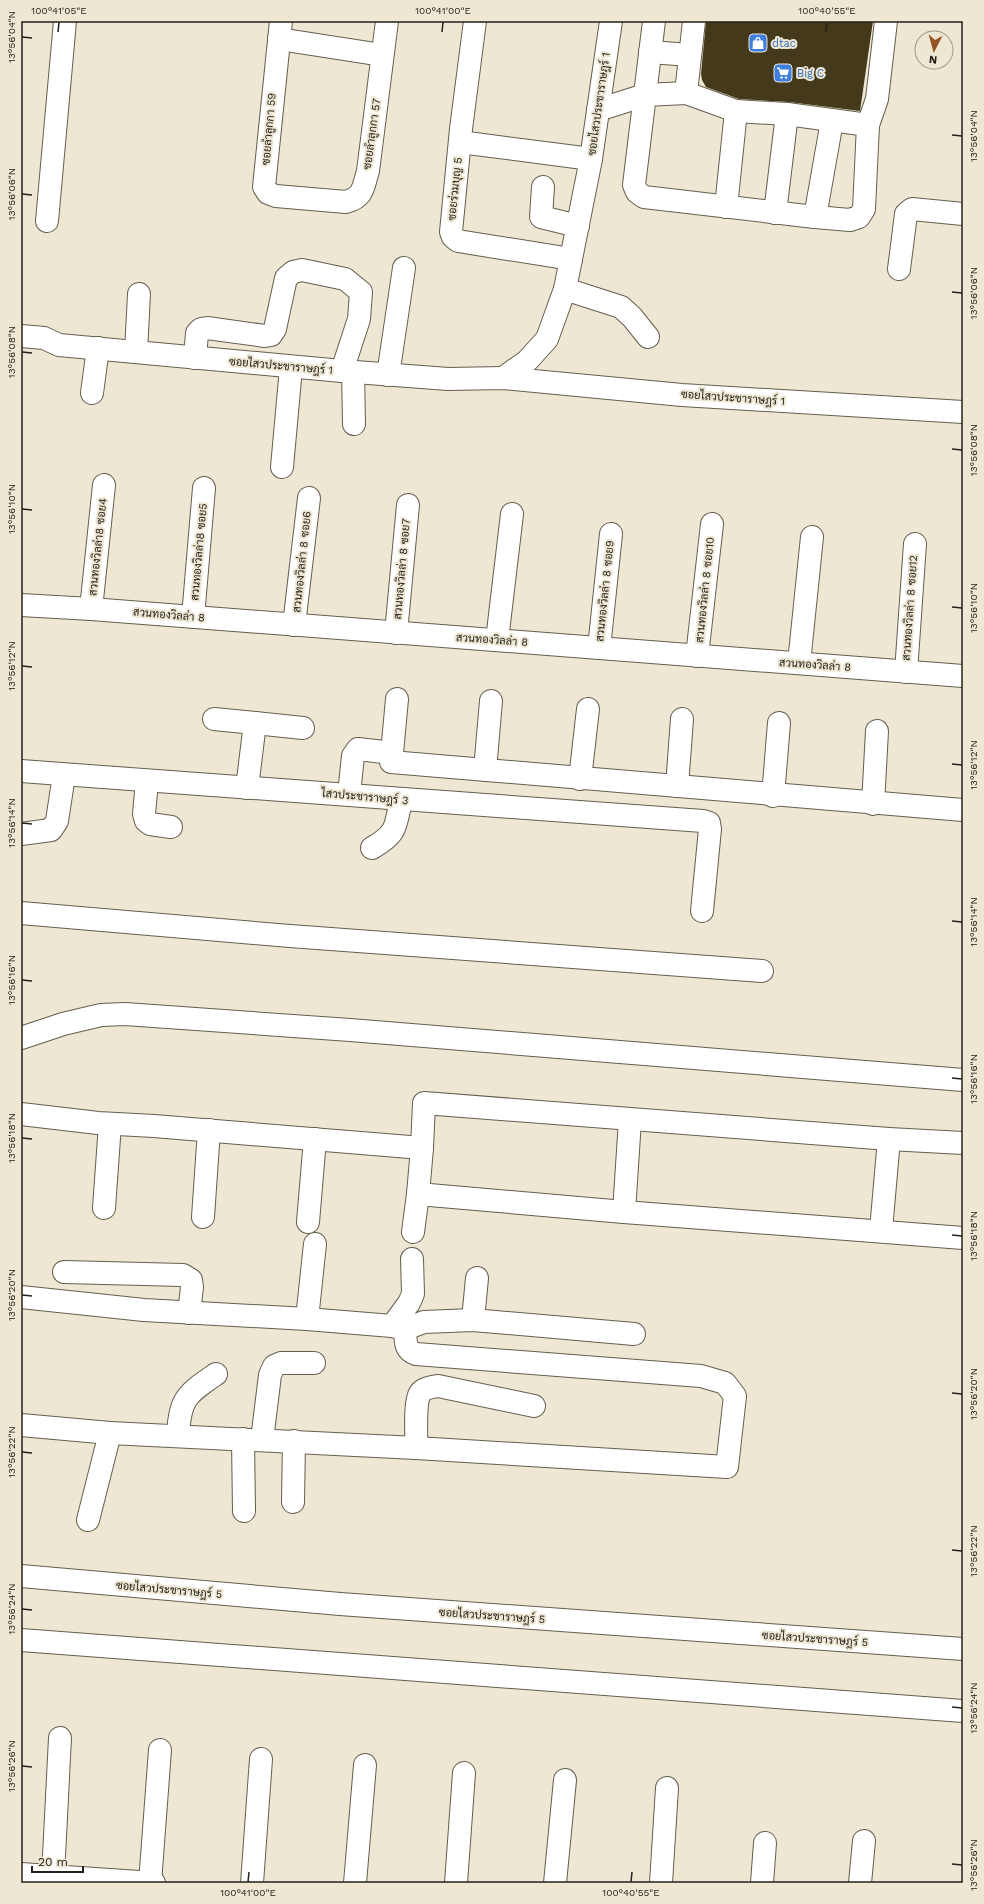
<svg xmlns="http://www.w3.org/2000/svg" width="984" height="1904" viewBox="0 0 984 1904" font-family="'Work Sans',Sarabun,sans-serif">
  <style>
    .building { fill: #44391a }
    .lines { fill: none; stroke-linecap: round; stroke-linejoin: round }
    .minor-casing { stroke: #655e4e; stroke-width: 24 }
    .minor { stroke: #fff; stroke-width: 22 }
    .ticks { fill: none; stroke: #24211a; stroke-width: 1.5 }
    .labels { text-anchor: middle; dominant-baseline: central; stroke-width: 4; stroke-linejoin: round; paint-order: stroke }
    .shop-label { font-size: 11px; fill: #366cbe; stroke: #eee7d4; text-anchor: start }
    .street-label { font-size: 11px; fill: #24211a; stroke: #eee7d4 }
    .neatline { fill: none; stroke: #24211a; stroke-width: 1.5 }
    .ticks-label { font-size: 10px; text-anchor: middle; fill: #24211a }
  </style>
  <rect width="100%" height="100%" fill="#eee7d4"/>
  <path class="building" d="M 706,21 L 873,21 L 860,111 L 789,102 L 739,99 L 706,87 L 702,80 L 701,74 Z"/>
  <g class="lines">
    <g class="minor-casing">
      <g id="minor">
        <path d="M 281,21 L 264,187 L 268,193 L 276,196 L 346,202 C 364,197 363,187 368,171 L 387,21"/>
        <path d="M 475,21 L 461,129 L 451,232 L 453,237 L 458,241 L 571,259"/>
        <path d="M 654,21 L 634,185 L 637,192 L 644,197 L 815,217 L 850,220 L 859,217 L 864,209 L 868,125"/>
        <path d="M 279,39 L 382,55"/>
        <path d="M 650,52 L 690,55"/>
        <path d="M 686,93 L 694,21"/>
        <path d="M 598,110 L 645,95 L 686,93 L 736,111 L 787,114 L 868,125 L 877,99 L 886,21"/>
        <path d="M 460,142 L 591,159"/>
        <path d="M 543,187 L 541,217 L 578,226"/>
        <path d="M 726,207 L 736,111"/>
        <path d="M 775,213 L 787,114"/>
        <path d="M 815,217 L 832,121"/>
        <path d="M 47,221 L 65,21"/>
        <path d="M 899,269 L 906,214 L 912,209 L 963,214"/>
        <path d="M 565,289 L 621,307 L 632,317 L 648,337"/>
        <path d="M 21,336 L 44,338 L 59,345 L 342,371 L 448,379 L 503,378 L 682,395 L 963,412"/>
        <path d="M 136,352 L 139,294"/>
        <path d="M 195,358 L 197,333 L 201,329 L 207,328 L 265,336 L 271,335 L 275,329 L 286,278 L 293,272 L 302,270 L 345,279 L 361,292 L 359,319 L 342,371"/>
        <path d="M 353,372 L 354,424"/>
        <path d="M 388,375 L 404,268"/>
        <path d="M 503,378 L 527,361 L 547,339 L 565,289 L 591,159 L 611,21"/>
        <path d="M 92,393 L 98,348"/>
        <path d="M 282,467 L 291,368"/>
        <path d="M 21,605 L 91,609 L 963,676"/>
        <path d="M 91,609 L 104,485"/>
        <path d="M 193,617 L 204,488"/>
        <path d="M 294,625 L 309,498"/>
        <path d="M 396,633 L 408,505"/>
        <path d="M 497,640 L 512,514"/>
        <path d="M 599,648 L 611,534"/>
        <path d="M 697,656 L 712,524"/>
        <path d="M 799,663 L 812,537"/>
        <path d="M 906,672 L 915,544"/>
        <path d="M 214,719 L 255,723 L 247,788"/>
        <path d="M 255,723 L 303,728"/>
        <path d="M 392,753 L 391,762 L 963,810"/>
        <path d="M 485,770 L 491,701"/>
        <path d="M 21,771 L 703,821 L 709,823 L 710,829 L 702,911"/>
        <path d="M 580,779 L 588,709"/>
        <path d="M 147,781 L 144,814 L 146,821 L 150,824 L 171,827"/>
        <path d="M 677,786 L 682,719"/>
        <path d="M 349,794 L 353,756 L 358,749 L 392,753 L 397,699"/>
        <path d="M 773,796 L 779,723"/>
        <path d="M 873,804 L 877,731"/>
        <path d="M 21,834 L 51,830 L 57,821 L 64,775"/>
        <path d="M 372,848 C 398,833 395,827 401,800"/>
        <path d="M 21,913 L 290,936 L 762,971"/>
        <path d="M 21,1038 L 63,1024 L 101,1015 L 125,1014 L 350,1030 L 963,1080"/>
        <path d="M 21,1114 L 98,1123 L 154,1126 L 422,1148 L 424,1103 L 889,1139 L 963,1143"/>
        <path d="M 422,1148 L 418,1194 L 624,1212 L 963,1238"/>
        <path d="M 104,1208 L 110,1124"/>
        <path d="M 624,1212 L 630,1120"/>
        <path d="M 203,1217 L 209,1130"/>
        <path d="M 308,1222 L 315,1139"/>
        <path d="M 881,1230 L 889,1139"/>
        <path d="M 413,1232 L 418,1194"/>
        <path d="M 64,1272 L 183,1275 L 191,1280 L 192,1287 L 189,1313"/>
        <path d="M 21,1297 L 144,1310 L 307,1319 L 392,1326 L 405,1329 C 406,1341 404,1350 416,1354 L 701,1376 L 725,1383 L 735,1396 L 727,1467 L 416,1448 L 110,1433 L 21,1425"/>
        <path d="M 307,1319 L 315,1244"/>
        <path d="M 473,1320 L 477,1278"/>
        <path d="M 392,1326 L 409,1303 L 413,1294 L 412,1259"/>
        <path d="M 405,1329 L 424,1322 L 473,1320 L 634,1334"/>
        <path d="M 178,1435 C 180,1398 187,1394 216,1374"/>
        <path d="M 243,1439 L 244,1511"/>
        <path d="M 262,1440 L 270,1375 L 274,1366 L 281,1363 L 314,1363"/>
        <path d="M 416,1448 C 417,1435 414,1404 420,1393 C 424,1388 432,1387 438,1386 L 534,1406"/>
        <path d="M 293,1502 L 294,1441"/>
        <path d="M 88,1520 L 110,1433"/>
        <path d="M 21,1576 L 340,1604 L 963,1649"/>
        <path d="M 21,1640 L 963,1711"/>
        <path d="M 21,1874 L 154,1883"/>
        <path d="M 53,1876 L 60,1738"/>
        <path d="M 150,1883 L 160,1750"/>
        <path d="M 252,1883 L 261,1759"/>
        <path d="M 355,1883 L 365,1765"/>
        <path d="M 456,1883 L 464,1773"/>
        <path d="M 555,1883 L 565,1780"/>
        <path d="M 661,1883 L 667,1788"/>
        <path d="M 762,1883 L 765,1843"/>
        <path d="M 860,1883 L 864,1841"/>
      </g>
    </g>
    <use href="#minor" class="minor"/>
  </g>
  <path class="ticks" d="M 58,32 L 59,22M 442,32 L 443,22M 826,32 L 827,22M 22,37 L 32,38M 952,135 L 962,136M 22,194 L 32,195M 952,292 L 962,293M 22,352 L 32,353M 952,449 L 962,450M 22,509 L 32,510M 952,607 L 962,608M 22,666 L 32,667M 952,764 L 962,765M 22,823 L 32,824M 952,921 L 962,922M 22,980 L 32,981M 952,1078 L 962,1079M 22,1138 L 32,1139M 952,1235 L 962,1236M 22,1295 L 32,1296M 952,1393 L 962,1394M 22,1452 L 32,1453M 952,1550 L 962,1551M 22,1609 L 32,1610M 952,1707 L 962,1708M 22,1766 L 32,1767M 952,1864 L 962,1865M 248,1882 L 249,1872M 631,1882 L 632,1872"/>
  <defs>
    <g id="shop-square" transform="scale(1)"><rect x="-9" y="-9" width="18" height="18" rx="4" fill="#3f7fe0" stroke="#eee7d4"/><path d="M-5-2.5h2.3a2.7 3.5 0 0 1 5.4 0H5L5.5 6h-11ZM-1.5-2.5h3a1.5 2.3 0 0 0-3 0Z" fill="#fff"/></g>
    <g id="supermarket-square" transform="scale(1)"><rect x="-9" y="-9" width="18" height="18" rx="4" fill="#3f7fe0" stroke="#eee7d4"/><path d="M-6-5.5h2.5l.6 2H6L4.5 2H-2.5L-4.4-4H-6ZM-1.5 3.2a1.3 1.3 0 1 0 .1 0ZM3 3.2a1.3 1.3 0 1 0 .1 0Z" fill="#fff"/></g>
  </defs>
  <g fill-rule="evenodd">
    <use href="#shop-square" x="758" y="43"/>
    <use href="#supermarket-square" x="783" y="73"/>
  </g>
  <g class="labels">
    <g class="shop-label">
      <text x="772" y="43">dtac</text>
      <text x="797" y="73">Big C</text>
    </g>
    <g class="street-label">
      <text transform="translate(599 104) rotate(-82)">ซอยไสวประชาราษฎร์ 1</text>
      <text transform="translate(269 129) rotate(-85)">ซอยลำลูกกา 59</text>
      <text transform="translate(372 134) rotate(-82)">ซอยลำลูกกา 57</text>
      <text transform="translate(455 189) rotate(-84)">ซอยร่วมบุญ 5</text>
      <text transform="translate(281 366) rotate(5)">ซอยไสวประชาราษฎร์ 1</text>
      <text transform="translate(733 398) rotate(4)">ซอยไสวประชาราษฎร์ 1</text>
      <text transform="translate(98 547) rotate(-84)">สวนทองวิลล่า8 ซอย4</text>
      <text transform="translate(199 552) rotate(-85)">สวนทองวิลล่า8 ซอย5</text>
      <text transform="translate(302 562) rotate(-84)">สวนทองวิลล่า 8 ซอย6</text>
      <text transform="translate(402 569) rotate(-85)">สวนทองวิลล่า 8 ซอย7</text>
      <text transform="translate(705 590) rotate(-84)">สวนทองวิลล่า 8 ซอย10</text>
      <text transform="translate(605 591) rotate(-84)">สวนทองวิลล่า 8 ซอย9</text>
      <text transform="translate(910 608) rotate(-86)">สวนทองวิลล่า 8 ซอย12</text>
      <text transform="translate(169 615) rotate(5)">สวนทองวิลล่า 8</text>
      <text transform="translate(492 640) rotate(4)">สวนทองวิลล่า 8</text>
      <text transform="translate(815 665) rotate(4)">สวนทองวิลล่า 8</text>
      <text transform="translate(365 797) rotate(5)">ไสวประชาราษฎร์ 3</text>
      <text transform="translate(169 1590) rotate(5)">ซอยไสวประชาราษฎร์ 5</text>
      <text transform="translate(492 1616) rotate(4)">ซอยไสวประชาราษฎร์ 5</text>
      <text transform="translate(815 1639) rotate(4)">ซอยไสวประชาราษฎร์ 5</text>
    </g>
  </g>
  <rect width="984" height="1904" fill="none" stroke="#eee7d4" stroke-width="44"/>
  <g transform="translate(934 50) rotate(186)"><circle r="19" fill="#eee7d4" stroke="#9d988a"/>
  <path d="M0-3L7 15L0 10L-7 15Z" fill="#965323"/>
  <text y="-6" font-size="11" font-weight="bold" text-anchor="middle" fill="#24211a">N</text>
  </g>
  <path d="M32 1866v6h51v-6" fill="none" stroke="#24211a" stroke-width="2"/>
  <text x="38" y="1866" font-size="12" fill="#24211a" stroke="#eee7d4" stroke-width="3" paint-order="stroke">20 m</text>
  <rect x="22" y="22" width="940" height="1860" class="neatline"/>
  <g class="ticks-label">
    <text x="59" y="14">100°41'05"E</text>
    <text x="443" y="14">100°41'00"E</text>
    <text x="827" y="14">100°40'55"E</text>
    <text transform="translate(11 37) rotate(-90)" y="4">13°56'04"N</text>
    <text transform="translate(973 136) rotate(-90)" y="4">13°56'04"N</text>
    <text transform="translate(11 194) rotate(-90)" y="4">13°56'06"N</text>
    <text transform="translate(973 293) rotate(-90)" y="4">13°56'06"N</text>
    <text transform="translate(11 352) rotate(-90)" y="4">13°56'08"N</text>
    <text transform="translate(973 450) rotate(-90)" y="4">13°56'08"N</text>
    <text transform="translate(11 509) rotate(-90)" y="4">13°56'10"N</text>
    <text transform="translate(973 608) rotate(-90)" y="4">13°56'10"N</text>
    <text transform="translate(11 666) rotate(-90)" y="4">13°56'12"N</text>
    <text transform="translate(973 765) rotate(-90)" y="4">13°56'12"N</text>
    <text transform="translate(11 823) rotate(-90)" y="4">13°56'14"N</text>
    <text transform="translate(973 922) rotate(-90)" y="4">13°56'14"N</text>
    <text transform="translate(11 980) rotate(-90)" y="4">13°56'16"N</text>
    <text transform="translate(973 1079) rotate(-90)" y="4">13°56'16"N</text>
    <text transform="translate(11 1138) rotate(-90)" y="4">13°56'18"N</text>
    <text transform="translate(973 1236) rotate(-90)" y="4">13°56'18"N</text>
    <text transform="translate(11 1295) rotate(-90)" y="4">13°56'20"N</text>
    <text transform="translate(973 1394) rotate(-90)" y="4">13°56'20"N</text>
    <text transform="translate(11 1452) rotate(-90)" y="4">13°56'22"N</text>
    <text transform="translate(973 1551) rotate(-90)" y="4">13°56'22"N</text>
    <text transform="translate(11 1609) rotate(-90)" y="4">13°56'24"N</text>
    <text transform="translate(973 1708) rotate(-90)" y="4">13°56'24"N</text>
    <text transform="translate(11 1766) rotate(-90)" y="4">13°56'26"N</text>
    <text transform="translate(973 1865) rotate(-90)" y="4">13°56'26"N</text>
    <text x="248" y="1896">100°41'00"E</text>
    <text x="631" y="1896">100°40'55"E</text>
  </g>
</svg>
